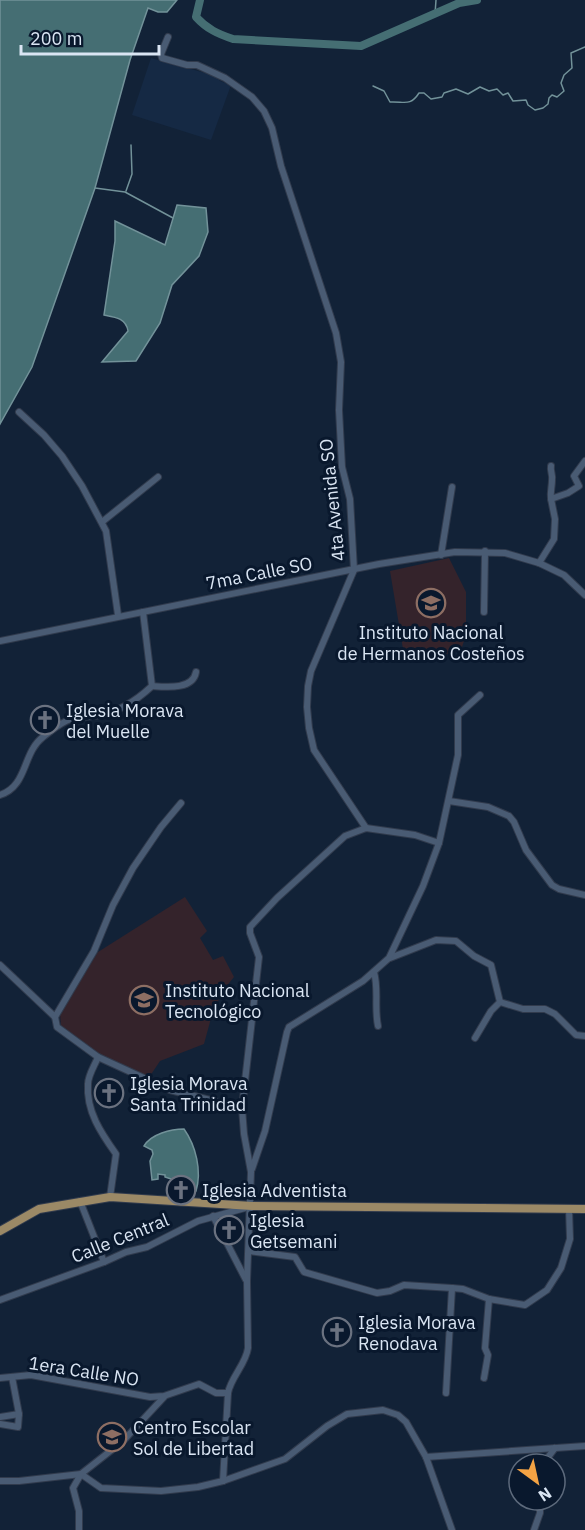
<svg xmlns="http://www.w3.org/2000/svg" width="585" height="1530" viewBox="0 0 585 1530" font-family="'IBM Plex Sans',sans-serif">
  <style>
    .built { fill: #152944 }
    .education { fill: #34232b }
    .water { fill: #456e73; stroke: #729299; stroke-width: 1.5 }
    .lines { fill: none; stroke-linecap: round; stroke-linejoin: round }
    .stream { stroke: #729299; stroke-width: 1.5 }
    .river { stroke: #456e73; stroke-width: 8 }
    .minor-casing { stroke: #313b4d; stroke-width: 8 }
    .major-casing { stroke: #313b4d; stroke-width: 10 }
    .minor { stroke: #495b73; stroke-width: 6 }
    .major { stroke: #9b8966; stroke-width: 8 }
    .labels { text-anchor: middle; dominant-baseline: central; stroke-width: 6; stroke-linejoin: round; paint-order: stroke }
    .street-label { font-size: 18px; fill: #dae5f3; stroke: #09182d }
    .poi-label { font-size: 18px; fill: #dae5f3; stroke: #09182d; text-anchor: start }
  </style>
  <rect width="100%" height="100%" fill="#122237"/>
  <path class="built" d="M 151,58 L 216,76 L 220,81 L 231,85 L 211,140 L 132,115 Z"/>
  <g class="education">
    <path d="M 449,558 L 466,592 L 466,635 L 461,650 L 426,660 L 404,655 L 390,571 Z"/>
    <path d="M 185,897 L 207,931 L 200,938 L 213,960 L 223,956 L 234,977 L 225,988 L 213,1011 L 204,1044 L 160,1061 L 148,1079 L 104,1058 L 61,1027 L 60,1013 L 98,952 Z"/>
  </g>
  <g class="water">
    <path d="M 0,0 L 177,0 L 167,12 L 158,12 L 148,8 L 130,60 L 95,188 L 32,367 L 0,424 Z"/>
    <path d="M 177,205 L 206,208 L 208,232 L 199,256 L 172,285 L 160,323 L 136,361 L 102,362 L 128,331 C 126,318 115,317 104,315 L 115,241 L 115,221 L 165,245 Z"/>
    <path d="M 184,1129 C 196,1146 202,1171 196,1191 L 193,1191 L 192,1183 L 180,1182 L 165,1177 L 165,1175 L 158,1174 L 158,1179 L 152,1180 L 150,1161 L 153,1154 L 152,1150 L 144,1146 C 151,1134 171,1129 184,1129 Z"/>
  </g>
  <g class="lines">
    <g class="stream">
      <path d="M 435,14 L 436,0"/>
      <path d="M 373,86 L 384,91 L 390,102 C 404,101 410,107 419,93 L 424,93 L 431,99 L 442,97 L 444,93 L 456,89 L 468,94 L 480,87 L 489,91 L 497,89 L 503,95 L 508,93 L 513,101 L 526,100 L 528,105 L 535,110 L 543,108 L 548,104 L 549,98 L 552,95 L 557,97 L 564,91 L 561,83 L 564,75 L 572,68 L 571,53 L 585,47"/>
      <path d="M 95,188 L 125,192 L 173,218"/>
      <path d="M 126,191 L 132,174 L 131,145"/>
    </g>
    <path class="river" d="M 200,0 L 196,17 C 207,29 218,34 233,39 L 361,46 L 459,3 L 477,0"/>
    <g class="minor-casing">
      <g id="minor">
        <path d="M 168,37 L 161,54 L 162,58 L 187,65 L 197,65 L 225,78 L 252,97 L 264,111 L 272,128 L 281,166 L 336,333 L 341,362 L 339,410 L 342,467 L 350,499 L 354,570 L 311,671 L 308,686 L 307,707 L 309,728 L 314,750 L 366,828"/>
        <path d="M 19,412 L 44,435 L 62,456 L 82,486 L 106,531 L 118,615"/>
        <path d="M 551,466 C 550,471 553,475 552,480 C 552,487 550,492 551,499"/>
        <path d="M 102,522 L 158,477"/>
        <path d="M 441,555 L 452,487"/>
        <path d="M 539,563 L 554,539 L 555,519 L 551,499 L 568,493 L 579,486 L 574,476 L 585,461"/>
        <path d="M 484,612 L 485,551"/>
        <path d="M 0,641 L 379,564 L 455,552 L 505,553 L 539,563 L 564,575 L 585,595"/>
        <path d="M 152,686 C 166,687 193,690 196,672"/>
        <path d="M 0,795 C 28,786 22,753 43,737 C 51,731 61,722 71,719 C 80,716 90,717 99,715 C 119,712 137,700 152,686 L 143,612"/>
        <path d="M 449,801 L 488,807 L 509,816 L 514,822 L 526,850 L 552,885 L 559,889 L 585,895"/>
        <path d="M 390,958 L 436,940 L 456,941 L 474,956 L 491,965 L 500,1002 L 491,1011 L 475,1038"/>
        <path d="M 0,965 L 55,1017 L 57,1027 L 98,1057 L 170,1090 L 242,1108"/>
        <path d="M 374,972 C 379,990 374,1007 378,1026"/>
        <path d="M 500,1002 L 523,1009 L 545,1009 L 555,1014 L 576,1035 L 585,1036"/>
        <path d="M 55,1017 L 94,951 L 113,905 L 133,868 L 161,827 L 181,803"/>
        <path d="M 98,1057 C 95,1065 88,1075 88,1084 C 86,1111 101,1133 116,1154 L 110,1197"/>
        <path d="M 252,1169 L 265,1131 L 287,1032 L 289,1027 L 363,981 L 389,958 L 423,886 L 439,843 L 458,755 L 458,715 L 480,695"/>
        <path d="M 80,1201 L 104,1262"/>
        <path d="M 213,1216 L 246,1280"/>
        <path d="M 249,1251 L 295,1257 L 304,1272 L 377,1293 L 390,1291 L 404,1285 L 452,1288 L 463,1289 L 489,1299 L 525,1305 L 547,1290 L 561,1268 L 570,1239 L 569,1209"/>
        <path d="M 0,1300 L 104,1262 L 126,1252 L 147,1247 L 198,1221 L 245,1208"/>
        <path d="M 0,1378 L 31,1375 L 150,1397 L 164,1396 L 199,1384 L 216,1393 L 228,1393"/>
        <path d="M 484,1378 L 488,1355 L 485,1348 L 489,1299"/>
        <path d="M 446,1393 L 452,1288"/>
        <path d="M 0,1417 L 19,1414"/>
        <path d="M 0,1424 L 18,1427 L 19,1414 L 12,1377"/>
        <path d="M 426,1457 L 585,1446"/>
        <path d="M 543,1464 L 555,1448"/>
        <path d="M 0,1481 L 19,1481 L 81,1474 L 101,1488 L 161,1491 L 198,1487 L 223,1481 L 285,1459 L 327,1426 L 347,1414 L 383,1410 L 398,1415 L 406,1422 L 426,1457 L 452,1530"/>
        <path d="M 223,1481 L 228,1393 C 231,1377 246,1364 248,1348 L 247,1281 L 251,1172 L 244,1134 L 242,1108 L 259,957 L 250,933 L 250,927 L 277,898 L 345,836 L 366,828 L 415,835 L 439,843"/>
        <path d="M 79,1530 L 79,1511 L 73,1488 L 81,1474 L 123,1441 L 164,1397"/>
        <path d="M 534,1530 L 540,1513 L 540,1500"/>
      </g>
    </g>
    <g class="major-casing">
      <path id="major" d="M 0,1231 L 39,1209 L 110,1197 L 252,1206 L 585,1209"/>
    </g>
    <use href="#minor" class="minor"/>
    <use href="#major" class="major"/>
  </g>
  <defs>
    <g id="school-ring" transform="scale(1.5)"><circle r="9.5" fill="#09182d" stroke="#8d6e63" stroke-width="1.5"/><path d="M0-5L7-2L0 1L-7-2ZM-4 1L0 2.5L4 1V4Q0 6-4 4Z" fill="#8d6e63"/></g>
    <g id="church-ring" transform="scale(1.5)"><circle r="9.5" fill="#09182d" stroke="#6b7280" stroke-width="1.5"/><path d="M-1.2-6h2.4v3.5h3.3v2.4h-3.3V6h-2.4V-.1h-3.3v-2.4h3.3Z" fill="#6b7280"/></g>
    <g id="university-ring" transform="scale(1.5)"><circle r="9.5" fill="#09182d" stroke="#8d6e63" stroke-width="1.5"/><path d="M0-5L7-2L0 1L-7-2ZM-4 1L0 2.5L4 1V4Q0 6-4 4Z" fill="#8d6e63"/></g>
  </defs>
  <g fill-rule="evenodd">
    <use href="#school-ring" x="431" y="603"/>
    <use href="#church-ring" x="45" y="720"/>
    <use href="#university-ring" x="144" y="1000"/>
    <use href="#church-ring" x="109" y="1093"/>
    <use href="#church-ring" x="181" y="1190"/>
    <use href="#church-ring" x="229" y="1230"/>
    <use href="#church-ring" x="337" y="1332"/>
    <use href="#school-ring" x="112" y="1437"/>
  </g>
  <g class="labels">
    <g class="street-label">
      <text transform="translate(332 500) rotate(-96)">4ta Avenida SO</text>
      <text transform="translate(259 573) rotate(-11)">7ma Calle SO</text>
      <text transform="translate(120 1238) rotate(-22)">Calle Central</text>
      <text transform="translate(84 1371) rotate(9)">1era Calle NO</text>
    </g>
    <g class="poi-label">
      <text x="431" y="632" text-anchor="middle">Instituto Nacional<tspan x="431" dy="21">de Hermanos Costeños</tspan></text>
      <text x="66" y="710">Iglesia Morava<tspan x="66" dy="21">del Muelle</tspan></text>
      <text x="165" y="990">Instituto Nacional<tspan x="165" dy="21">Tecnológico</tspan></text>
      <text x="130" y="1083">Iglesia Morava<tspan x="130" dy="21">Santa Trinidad</tspan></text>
      <text x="202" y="1190">Iglesia Adventista</text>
      <text x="250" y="1220">Iglesia<tspan x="250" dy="21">Getsemani</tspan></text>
      <text x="358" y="1322">Iglesia Morava<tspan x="358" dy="21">Renodava</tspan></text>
      <text x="133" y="1427">Centro Escolar<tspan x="133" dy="21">Sol de Libertad</tspan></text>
    </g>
  </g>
  <g transform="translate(537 1482) rotate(147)"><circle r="28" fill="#09182d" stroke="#5d6a7c" stroke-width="1.5"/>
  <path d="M0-4.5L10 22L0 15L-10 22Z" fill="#f4a344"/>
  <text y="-9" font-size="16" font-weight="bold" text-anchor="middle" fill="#dae5f3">N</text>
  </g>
  <path d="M21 45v9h138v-9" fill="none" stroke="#dae5f3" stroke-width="3"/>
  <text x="30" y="45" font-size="18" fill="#dae5f3" stroke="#09182d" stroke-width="4.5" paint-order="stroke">200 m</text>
</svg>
